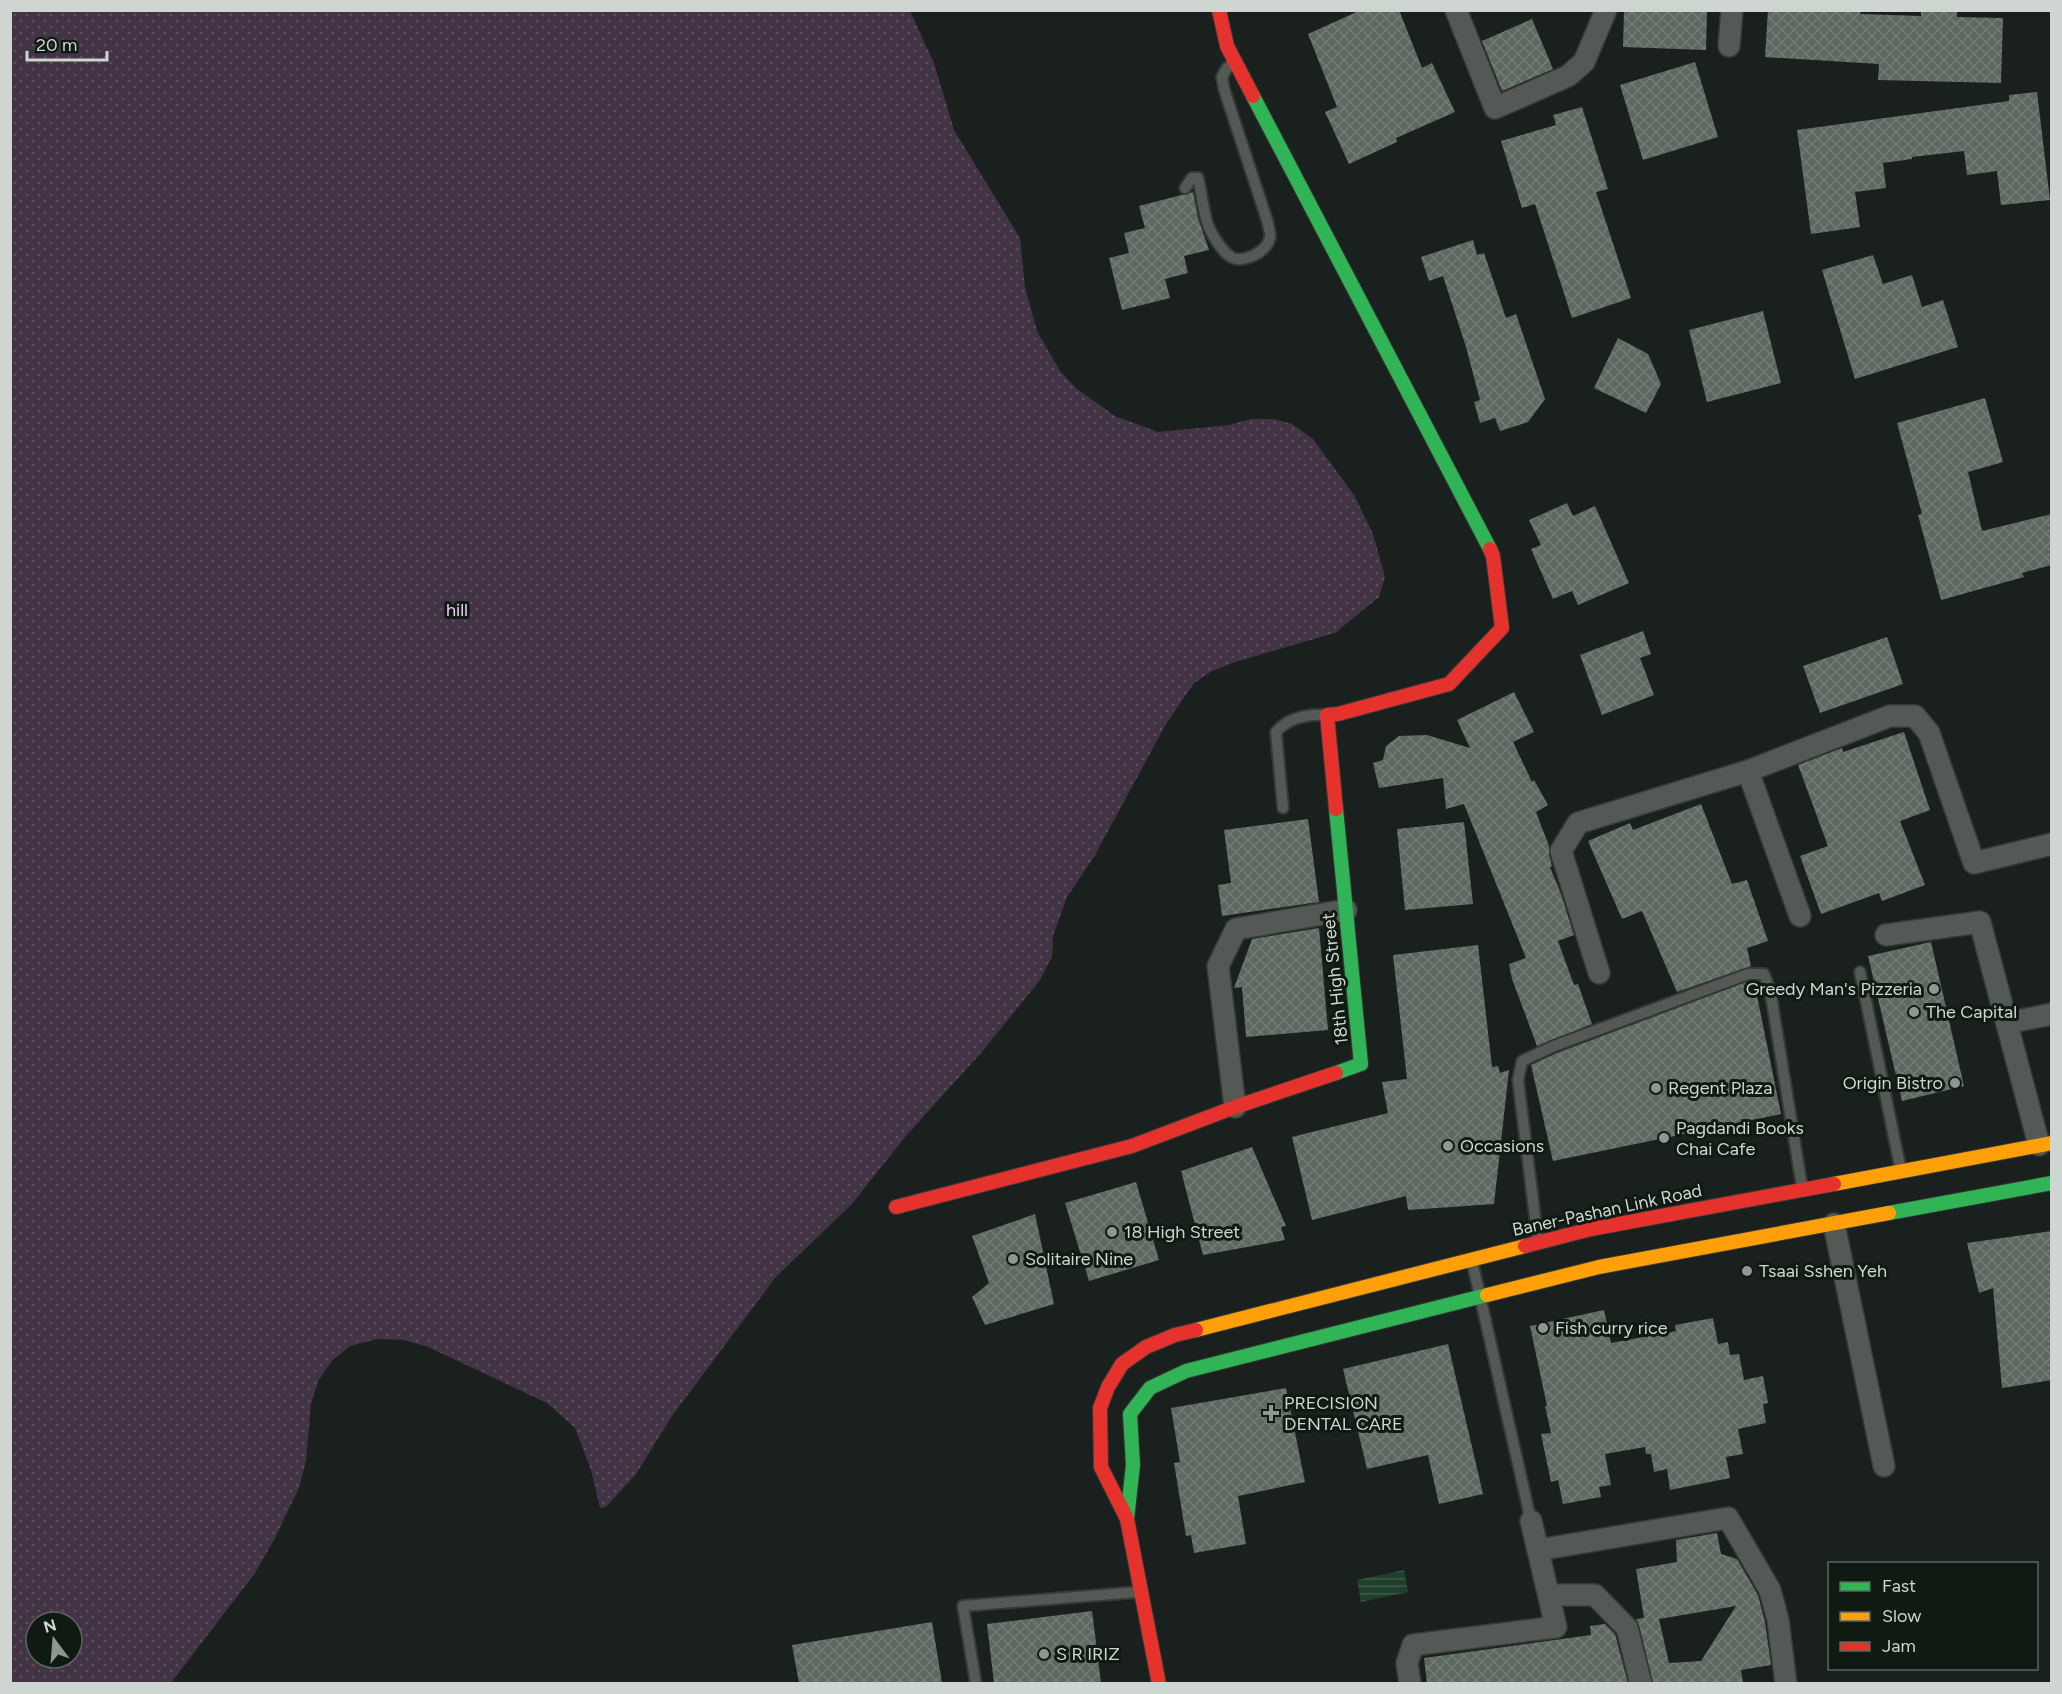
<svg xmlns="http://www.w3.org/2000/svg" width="2062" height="1694" viewBox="0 0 2062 1694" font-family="Figtree,sans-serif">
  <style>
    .grass { fill: url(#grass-dots); fill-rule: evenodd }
    .water { fill: url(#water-rules) }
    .building { fill: url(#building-cross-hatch); fill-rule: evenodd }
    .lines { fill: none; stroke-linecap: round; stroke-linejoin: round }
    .lane-casing { stroke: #353a37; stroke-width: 14 }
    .street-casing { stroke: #353a37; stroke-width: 24 }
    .fast-casing { stroke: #353a37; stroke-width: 16 }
    .slow-casing { stroke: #353a37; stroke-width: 16 }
    .jam-casing { stroke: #353a37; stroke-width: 16 }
    .lane { stroke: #555956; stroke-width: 10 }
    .street { stroke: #555956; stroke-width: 21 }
    .fast { stroke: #30b455; stroke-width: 14 }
    .slow { stroke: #ff9f0a; stroke-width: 14 }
    .jam { stroke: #e5322d; stroke-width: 14 }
    .poi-dot { fill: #909692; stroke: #0e1a12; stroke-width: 2 }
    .labels { text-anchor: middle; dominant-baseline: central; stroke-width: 6; stroke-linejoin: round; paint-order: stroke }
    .park-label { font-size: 18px; fill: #f3cef9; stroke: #0e1a12 }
    .street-label { font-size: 18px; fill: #cfd6d1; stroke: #0e1a12 }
    .poi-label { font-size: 18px; fill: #cfd6d1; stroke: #0e1a12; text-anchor: start }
  </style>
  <defs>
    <pattern id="grass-dots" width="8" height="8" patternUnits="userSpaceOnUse" patternTransform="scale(1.5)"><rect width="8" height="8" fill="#423345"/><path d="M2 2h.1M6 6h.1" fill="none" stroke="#5c505f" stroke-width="1.8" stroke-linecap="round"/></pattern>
    <pattern id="water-rules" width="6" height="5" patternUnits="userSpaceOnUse" patternTransform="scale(1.5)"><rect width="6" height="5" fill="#1f402c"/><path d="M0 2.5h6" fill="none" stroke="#3e5b4a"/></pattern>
    <pattern id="building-cross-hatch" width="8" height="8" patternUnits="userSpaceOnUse" patternTransform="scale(1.5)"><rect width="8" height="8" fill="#5d6861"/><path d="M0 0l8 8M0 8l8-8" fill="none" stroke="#737d77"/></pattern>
  </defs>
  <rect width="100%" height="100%" fill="#1a201d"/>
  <path class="grass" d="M 11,10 L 910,11 L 934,63 L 954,130 L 1020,238 L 1025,287 L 1037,331 L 1060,371 L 1077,389 L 1115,416 L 1158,432 L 1229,425 L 1251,419 L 1274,419 L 1292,424 L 1313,439 L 1354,495 L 1373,534 L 1385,577 L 1379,597 L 1335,633 L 1235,662 L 1212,671 L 1194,683 L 1166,724 L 1094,857 L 1067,897 L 1053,936 L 1052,957 L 1040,980 L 981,1053 L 905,1137 L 852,1204 L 775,1278 L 672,1416 L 636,1474 L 606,1507 L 600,1508 L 591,1470 L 575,1428 L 547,1403 L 428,1347 L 404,1340 L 377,1339 L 350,1346 L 332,1361 L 319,1379 L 311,1404 L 306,1461 L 299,1488 L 274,1540 L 255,1573 L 171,1683 L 11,1683 ZM 36,1622 L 72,1622 L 72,1658 L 36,1658 Z"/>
  <path class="water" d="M 1404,1570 L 1408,1592 L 1361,1602 L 1357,1580 Z"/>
  <g class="building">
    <path d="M 1361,10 L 1399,10 L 1422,68 L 1432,63 L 1455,112 L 1396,138 L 1397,142 L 1349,164 L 1325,112 L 1337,107 L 1308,34 Z"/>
    <path d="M 1624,10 L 1707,10 L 1706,50 L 1623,47 Z"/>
    <path d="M 1768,10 L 1861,10 L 1860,14 L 1921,16 L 1921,10 L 1957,10 L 1957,17 L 2003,18 L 2001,83 L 1878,80 L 1879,64 L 1765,57 Z"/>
    <path d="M 1532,19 L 1553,69 L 1502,91 L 1482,41 Z"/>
    <path d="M 1695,62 L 1718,137 L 1643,160 L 1620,85 Z"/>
    <path d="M 2037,92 L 2050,200 L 2001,205 L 1997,171 L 1967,175 L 1964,151 L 1912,157 L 1912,159 L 1883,163 L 1886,188 L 1855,192 L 1860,227 L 1811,234 L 1797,130 L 2009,101 L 2009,95 Z"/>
    <path d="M 1582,107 L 1608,189 L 1596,192 L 1631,298 L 1572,318 L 1535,204 L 1522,208 L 1501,141 L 1556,125 L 1553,115 Z"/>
    <path d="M 1193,192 L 1198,218 L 1209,250 L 1184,256 L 1188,273 L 1165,279 L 1170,298 L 1122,310 L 1109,258 L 1129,253 L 1124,233 L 1145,228 L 1139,206 Z"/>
    <path d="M 1473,240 L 1477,255 L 1484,253 L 1506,318 L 1516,314 L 1545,399 L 1528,422 L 1500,431 L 1495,418 L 1480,423 L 1474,402 L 1480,400 L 1466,347 L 1443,276 L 1429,281 L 1421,257 Z"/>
    <path d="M 1873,255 L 1883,284 L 1912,275 L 1922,307 L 1943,300 L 1958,347 L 1855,379 L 1822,270 Z"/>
    <path d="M 1763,311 L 1781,383 L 1707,402 L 1689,330 Z"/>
    <path d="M 1618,338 L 1648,354 L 1661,384 L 1646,413 L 1594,388 Z"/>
    <path d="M 1985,398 L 2003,462 L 1968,472 L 1982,531 L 2052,514 L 2052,565 L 2022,573 L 2024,577 L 1941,600 L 1918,515 L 1922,514 L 1897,423 Z"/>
    <path d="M 1567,503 L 1573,516 L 1595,506 L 1629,583 L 1578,605 L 1572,591 L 1553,599 L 1531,549 L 1541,545 L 1529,520 Z"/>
    <path d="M 1643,631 L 1651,654 L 1640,658 L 1654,695 L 1602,715 L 1580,655 Z"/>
    <path d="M 1887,637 L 1903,684 L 1820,713 L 1803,666 Z"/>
    <path d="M 1514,692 L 1534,732 L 1513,742 L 1532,782 L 1534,780 L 1548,805 L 1536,812 L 1549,846 L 1549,854 L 1552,866 L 1550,867 L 1561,894 L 1574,935 L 1558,941 L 1574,985 L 1578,984 L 1592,1024 L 1537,1046 L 1512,979 L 1509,964 L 1526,958 L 1464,804 L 1446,809 L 1443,778 L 1379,788 L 1373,763 L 1383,760 L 1386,746 L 1399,736 L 1427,735 L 1470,748 L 1457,720 Z"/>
    <path d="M 1904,732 L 1930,810 L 1900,821 L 1925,885 L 1882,901 L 1879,893 L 1821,914 L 1800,856 L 1828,846 L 1798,765 L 1842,748 L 1843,752 Z"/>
    <path d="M 1701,804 L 1732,884 L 1747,880 L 1768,941 L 1747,948 L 1751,966 L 1677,992 L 1642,911 L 1622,919 L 1588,841 L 1630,823 L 1633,830 Z"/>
    <path d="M 1308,819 L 1319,902 L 1222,916 L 1218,885 L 1231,883 L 1224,830 Z"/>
    <path d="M 1464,822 L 1473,904 L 1405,910 L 1397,829 Z"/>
    <path d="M 1319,928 L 1328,1030 L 1246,1037 L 1242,987 L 1234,988 L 1252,939 Z"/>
    <path d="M 1931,942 L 1964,1086 L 1902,1101 L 1868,956 Z"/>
    <path d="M 1478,945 L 1492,1067 L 1498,1066 L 1500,1073 L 1509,1070 L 1494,1204 L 1408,1210 L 1406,1196 L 1312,1220 L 1292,1137 L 1388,1113 L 1382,1082 L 1407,1079 L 1393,955 Z"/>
    <path d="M 1749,981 L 1754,981 L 1781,1114 L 1553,1161 L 1531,1065 L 1557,1053 Z"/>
    <path d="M 1252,1147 L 1286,1226 L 1281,1227 L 1285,1240 L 1203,1255 L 1181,1171 Z"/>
    <path d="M 1136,1182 L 1159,1260 L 1089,1281 L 1065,1203 Z"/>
    <path d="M 1035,1214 L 1054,1304 L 985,1325 L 972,1297 L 989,1283 L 972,1236 Z"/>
    <path d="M 2052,1231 L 2052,1380 L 2002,1388 L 1993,1288 L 1979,1293 L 1967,1243 Z"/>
    <path d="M 1604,1310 L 1611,1343 L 1676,1331 L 1675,1325 L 1713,1318 L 1718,1344 L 1728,1342 L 1730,1355 L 1739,1354 L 1744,1380 L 1763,1376 L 1768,1403 L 1763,1404 L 1766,1423 L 1738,1429 L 1743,1454 L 1726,1457 L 1730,1478 L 1670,1490 L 1667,1469 L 1654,1472 L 1651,1454 L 1646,1454 L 1645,1447 L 1605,1454 L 1611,1485 L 1599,1487 L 1601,1497 L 1563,1504 L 1558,1480 L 1551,1482 L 1541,1434 L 1551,1433 L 1545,1406 L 1547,1406 L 1530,1326 Z"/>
    <path d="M 1448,1344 L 1483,1494 L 1439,1504 L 1428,1455 L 1367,1469 L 1343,1369 Z"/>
    <path d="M 1286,1388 L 1305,1482 L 1238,1496 L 1246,1544 L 1194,1553 L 1191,1535 L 1186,1536 L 1174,1463 L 1180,1462 L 1171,1408 Z"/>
    <path d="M 1717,1533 L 1721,1554 L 1737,1559 L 1758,1595 L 1765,1622 L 1771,1665 L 1741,1670 L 1743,1683 L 1653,1683 L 1639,1625 L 1636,1619 L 1644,1618 L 1636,1569 L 1677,1562 L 1676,1540 ZM 1736,1606 L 1701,1661 L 1669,1663 L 1659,1619 Z"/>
    <path d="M 1092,1611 L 1101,1683 L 994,1683 L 987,1624 Z"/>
    <path d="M 932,1622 L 942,1683 L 799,1683 L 792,1645 Z"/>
    <path d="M 1605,1624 L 1615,1634 L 1628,1683 L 1427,1683 L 1424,1658 L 1591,1635 L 1590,1626 Z"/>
  </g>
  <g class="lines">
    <g class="lane-casing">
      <g id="lane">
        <path d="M 1185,188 L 1192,178 L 1198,178 C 1203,197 1203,220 1214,237 C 1219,245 1227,258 1237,259 C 1250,260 1268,250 1270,237 C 1271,233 1268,227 1268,223 L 1224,89 L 1222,77 L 1227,68 L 1235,63"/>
        <path d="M 1283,808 L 1276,732 C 1288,718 1308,714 1327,715"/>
        <path d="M 1860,972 L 1901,1171"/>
        <path d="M 1538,1241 L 1518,1080 L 1522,1061 L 1554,1046 L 1748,974 L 1764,974 L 1770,989 L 1802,1187"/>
        <path d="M 1472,1261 L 1531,1521"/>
        <path d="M 976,1684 L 963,1606 L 1138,1592"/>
      </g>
    </g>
    <g class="street-casing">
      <g id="street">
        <path d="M 1456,10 L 1495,108 L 1568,76 L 1584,62 L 1606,10"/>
        <path d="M 1729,46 L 1732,10"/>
        <path d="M 1748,771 L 1890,716 L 1915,716 L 1929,733 L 1974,863 L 2052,844"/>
        <path d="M 1886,935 L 1980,922 L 2039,1145"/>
        <path d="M 1599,973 L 1561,851 L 1578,823 L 1748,771 L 1800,916"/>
        <path d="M 2007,1023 L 2052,1014"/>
        <path d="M 1235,1107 L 1218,966 L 1236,929 L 1346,910"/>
        <path d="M 1834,1224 L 1884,1466"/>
        <path d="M 1538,1550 L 1728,1518 L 1770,1590 L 1778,1620 L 1786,1684"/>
        <path d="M 1549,1595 L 1595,1595 L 1627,1628 L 1641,1684"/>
        <path d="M 1410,1684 L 1407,1663 L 1413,1645 L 1556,1627 L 1531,1521"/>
      </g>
    </g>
    <g class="fast-casing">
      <g id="fast">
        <path d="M 1253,96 L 1490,549"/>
        <path d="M 1336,1073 L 1361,1064 L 1336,809"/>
        <path d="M 1889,1213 L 2052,1183"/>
        <path d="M 1127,1519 L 1133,1465 L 1130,1414 L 1150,1388 L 1186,1371 L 1487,1295"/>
      </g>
    </g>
    <g class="slow-casing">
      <g id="slow">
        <path d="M 1834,1184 L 2052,1143"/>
        <path d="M 1487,1295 L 1599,1267 L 1889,1213"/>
        <path d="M 1196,1330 L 1525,1246"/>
      </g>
    </g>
    <g class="jam-casing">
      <g id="jam">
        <path d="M 1219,10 L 1227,46 L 1253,96"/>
        <path d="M 1336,809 L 1327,715 L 1338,714 L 1449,684 L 1502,628 L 1493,556 L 1490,549"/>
        <path d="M 896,1207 L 1132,1146 L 1235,1107 L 1336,1073"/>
        <path d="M 1525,1246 L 1591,1229 L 1834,1184"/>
        <path d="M 1159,1684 L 1127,1519 L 1101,1467 L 1100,1408 L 1108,1387 L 1122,1364 L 1146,1347 L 1175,1335 L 1196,1330"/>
      </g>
    </g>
    <use href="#lane" class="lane"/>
    <use href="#street" class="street"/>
    <use href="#fast" class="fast"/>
    <use href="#slow" class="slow"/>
    <use href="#jam" class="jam"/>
  </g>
  <g class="poi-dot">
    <circle cx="1934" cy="989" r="6"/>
    <circle cx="1914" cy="1012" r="6"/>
    <circle cx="1955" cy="1083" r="6"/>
    <circle cx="1656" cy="1088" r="6"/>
    <circle cx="1664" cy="1138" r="6"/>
    <circle cx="1448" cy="1146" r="6"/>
    <circle cx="1112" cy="1232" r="6"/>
    <circle cx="1013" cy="1259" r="6"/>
    <circle cx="1747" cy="1271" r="6"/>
    <circle cx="1543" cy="1328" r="6"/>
    <path d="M1268 1404h6v6h6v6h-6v6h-6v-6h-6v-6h6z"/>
    <circle cx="1044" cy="1654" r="6"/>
  </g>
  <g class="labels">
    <g class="park-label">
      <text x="457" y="610">hill</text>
    </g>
    <g class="street-label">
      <text transform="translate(1335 979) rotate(-96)">18th High Street</text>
      <text transform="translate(1607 1210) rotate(-12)">Baner-Pashan Link Road</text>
    </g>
    <g class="poi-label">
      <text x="1922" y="989" text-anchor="end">Greedy Man's Pizzeria</text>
      <text x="1926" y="1012">The Capital</text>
      <text x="1943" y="1083" text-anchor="end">Origin Bistro</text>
      <text x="1668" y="1088">Regent Plaza</text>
      <text x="1676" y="1128">Pagdandi Books<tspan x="1676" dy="21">Chai Cafe</tspan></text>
      <text x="1460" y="1146">Occasions</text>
      <text x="1124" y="1232">18 High Street</text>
      <text x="1025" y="1259">Solitaire Nine</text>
      <text x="1759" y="1271">Tsaai Sshen Yeh</text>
      <text x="1555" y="1328">Fish curry rice</text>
      <text x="1284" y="1403">PRECISION<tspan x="1284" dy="21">DENTAL CARE</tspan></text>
      <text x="1056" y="1654">S R IRIZ</text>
    </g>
  </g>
  <rect width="2062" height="1694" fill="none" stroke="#cfd6d1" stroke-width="24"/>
  <rect x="1828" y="1562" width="210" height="108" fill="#0e1a12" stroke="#5b655e" stroke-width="1.5"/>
  <rect x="1840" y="1582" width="30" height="9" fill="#30b455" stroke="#5b655e" stroke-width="1.5"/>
  <text x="1882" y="1592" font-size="18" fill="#cfd6d1">Fast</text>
  <rect x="1840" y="1612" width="30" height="9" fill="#ff9f0a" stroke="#5b655e" stroke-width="1.5"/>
  <text x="1882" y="1622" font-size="18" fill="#cfd6d1">Slow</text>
  <rect x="1840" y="1642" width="30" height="9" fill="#e5322d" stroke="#5b655e" stroke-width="1.5"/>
  <text x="1882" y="1652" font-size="18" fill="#cfd6d1">Jam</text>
  <g transform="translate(54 1640) rotate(344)"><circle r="28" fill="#0e1a12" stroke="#5b655e" stroke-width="1.5"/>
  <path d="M0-4.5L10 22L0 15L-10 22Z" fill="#909692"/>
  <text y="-9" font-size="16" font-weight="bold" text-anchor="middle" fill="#cfd6d1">N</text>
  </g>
  <path d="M27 51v9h80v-9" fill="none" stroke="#cfd6d1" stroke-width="3"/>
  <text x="36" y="51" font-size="18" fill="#cfd6d1" stroke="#0e1a12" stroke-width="4.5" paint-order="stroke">20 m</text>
</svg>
